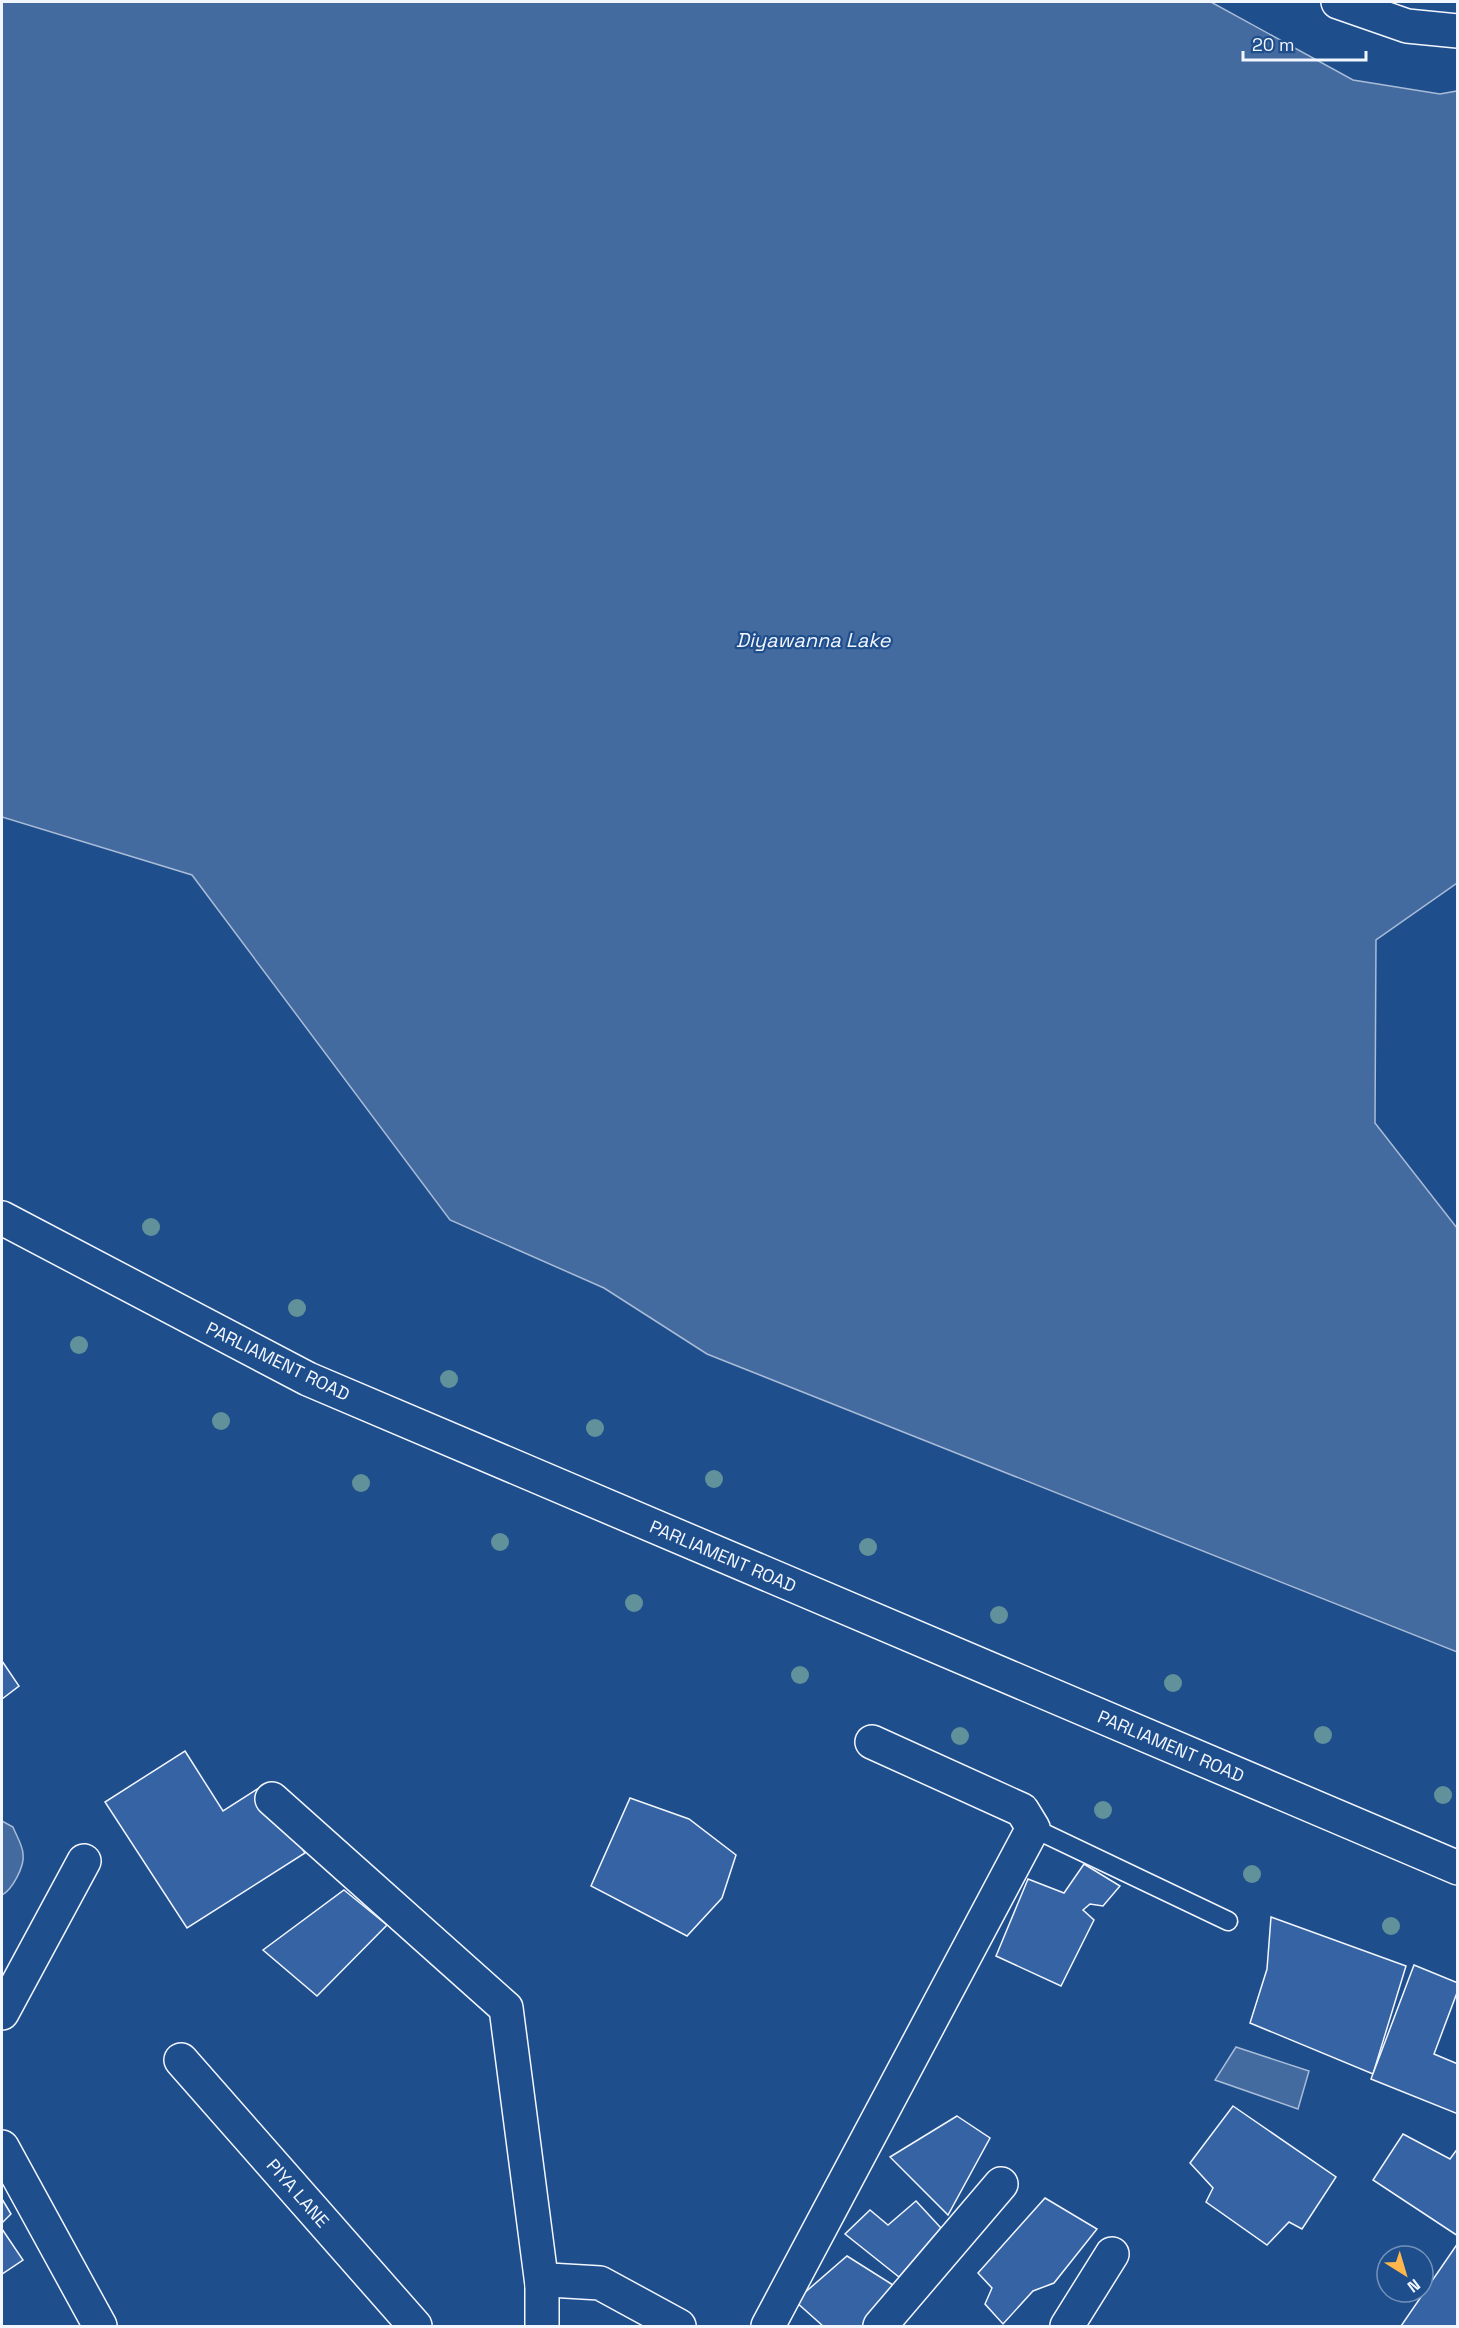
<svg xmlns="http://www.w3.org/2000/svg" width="1459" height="2328" viewBox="0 0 1459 2328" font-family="'Space Grotesk',sans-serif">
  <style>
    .water { fill: #446ba0; stroke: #a8bbd7; stroke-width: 1.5 }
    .building { fill: #3563a3; stroke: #f2f6ff; stroke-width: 1.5 }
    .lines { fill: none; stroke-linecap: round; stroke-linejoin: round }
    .lane-casing { stroke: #f2f6ff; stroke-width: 21 }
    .street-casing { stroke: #f2f6ff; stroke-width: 36 }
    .secondary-casing { stroke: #f2f6ff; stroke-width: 36 }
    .primary-casing { stroke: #f2f6ff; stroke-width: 36 }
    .lane { stroke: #1f4e8c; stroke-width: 18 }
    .street { stroke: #1f4e8c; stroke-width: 33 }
    .secondary { stroke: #1f4e8c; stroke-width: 33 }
    .primary { stroke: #1f4e8c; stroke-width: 33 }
    .tree { fill: #61919a }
    .labels { text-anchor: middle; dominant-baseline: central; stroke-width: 4.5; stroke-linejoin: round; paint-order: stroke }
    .street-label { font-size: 18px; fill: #f2f6ff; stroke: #1f4e8c }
    .water-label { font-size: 20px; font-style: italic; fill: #f2f6ff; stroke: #1f4e8c }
  </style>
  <rect width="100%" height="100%" fill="#1f4e8c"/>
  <g class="water">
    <path d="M 2,2 L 1211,2 L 1353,80 L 1440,94 L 1457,91 L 1457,883 L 1376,940 L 1375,1123 L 1457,1228 L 1457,1652 L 707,1354 L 604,1288 L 450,1220 L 192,875 L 2,817 Z"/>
    <path d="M 2,1821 L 13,1827 C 16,1835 23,1846 23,1854 C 25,1866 12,1890 2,1895 Z"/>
    <path d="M 1236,2047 L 1309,2071 L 1298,2109 L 1215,2080 Z"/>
  </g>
  <g class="building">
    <path d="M 2,1661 L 19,1686 L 2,1699 Z"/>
    <path d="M 185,1751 L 223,1811 L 262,1786 L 305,1853 L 187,1928 L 105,1802 Z"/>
    <path d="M 630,1798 L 689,1819 L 736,1855 L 722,1898 L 687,1936 L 591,1886 Z"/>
    <path d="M 1084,1864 L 1120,1886 L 1103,1906 L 1090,1904 L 1083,1910 L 1094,1920 L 1061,1986 L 996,1956 L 1028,1879 L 1064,1893 Z"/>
    <path d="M 344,1890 L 387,1925 L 317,1996 L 263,1950 Z"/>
    <path d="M 1271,1917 L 1406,1966 L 1373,2074 L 1250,2023 L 1267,1969 Z"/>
    <path d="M 1414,1965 L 1458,1983 L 1458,1990 L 1434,2054 L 1458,2064 L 1458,2114 L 1371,2079 Z"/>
    <path d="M 1233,2106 L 1336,2177 L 1302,2229 L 1289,2222 L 1267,2245 L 1206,2202 L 1213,2188 L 1190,2163 Z"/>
    <path d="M 957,2116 L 990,2138 L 948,2215 L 890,2157 Z"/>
    <path d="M 1403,2134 L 1450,2159 L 1458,2148 L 1458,2236 L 1373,2180 Z"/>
    <path d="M 1045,2198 L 1097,2229 L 1054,2283 L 1033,2291 L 1003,2324 L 985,2304 L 992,2288 L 978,2273 Z"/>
    <path d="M 2,2199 L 11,2214 L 2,2223 Z"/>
    <path d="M 916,2201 L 941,2228 L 899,2277 L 845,2234 L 870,2210 L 888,2225 Z"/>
    <path d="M 2,2229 L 23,2260 L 2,2274 Z"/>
    <path d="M 1458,2243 L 1458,2326 L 1401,2326 Z"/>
    <path d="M 847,2256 L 893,2285 L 862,2326 L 823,2326 L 795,2301 Z"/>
  </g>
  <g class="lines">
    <g class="lane-casing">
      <path id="lane" d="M 1033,1828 L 1228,1921"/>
    </g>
    <g class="street-casing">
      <g id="street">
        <path d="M 272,1799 L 506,2008 L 542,2285 L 542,2326"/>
        <path d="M 2,2013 L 84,1861"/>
        <path d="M 181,2060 L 415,2326"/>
        <path d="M 2,2147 L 100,2326"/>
        <path d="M 542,2285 L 549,2280 L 600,2283 L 679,2326"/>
        <path d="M 768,2326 L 1033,1828 L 1022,1810 L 872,1742"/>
        <path d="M 880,2326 L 1001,2184"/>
        <path d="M 1067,2326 L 1112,2254"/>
      </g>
    </g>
    <g class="secondary-casing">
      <path id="secondary" d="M 1338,2 L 1407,26 L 1458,31"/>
    </g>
    <g class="primary-casing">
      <path id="primary" d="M 2,1218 L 308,1379 L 1458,1868"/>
    </g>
    <use href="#lane" class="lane"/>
    <use href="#street" class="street"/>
    <use href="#secondary" class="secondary"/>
    <use href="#primary" class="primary"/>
  </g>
  <g class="tree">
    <circle cx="151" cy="1227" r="9"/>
    <circle cx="297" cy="1308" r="9"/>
    <circle cx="79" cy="1345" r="9"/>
    <circle cx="449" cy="1379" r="9"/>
    <circle cx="221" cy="1421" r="9"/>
    <circle cx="595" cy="1428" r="9"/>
    <circle cx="714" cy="1479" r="9"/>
    <circle cx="361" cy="1483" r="9"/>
    <circle cx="500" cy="1542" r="9"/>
    <circle cx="868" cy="1547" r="9"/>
    <circle cx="634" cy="1603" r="9"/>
    <circle cx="999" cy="1615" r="9"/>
    <circle cx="800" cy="1675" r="9"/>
    <circle cx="1173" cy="1683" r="9"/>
    <circle cx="1323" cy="1735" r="9"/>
    <circle cx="960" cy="1736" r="9"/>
    <circle cx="1443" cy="1795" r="9"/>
    <circle cx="1103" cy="1810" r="9"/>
    <circle cx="1252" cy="1874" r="9"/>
    <circle cx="1391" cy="1926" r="9"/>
  </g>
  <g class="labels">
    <g class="street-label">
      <text transform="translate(278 1361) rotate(26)">PARLIAMENT ROAD</text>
      <text transform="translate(723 1556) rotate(23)">PARLIAMENT ROAD</text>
      <text transform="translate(1171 1746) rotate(23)">PARLIAMENT ROAD</text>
      <text transform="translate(298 2193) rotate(49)">PIYA LANE</text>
    </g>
    <g class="water-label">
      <text x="813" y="640">Diyawanna Lake</text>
    </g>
  </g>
  <rect width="1459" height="2328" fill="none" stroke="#f2f6ff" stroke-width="6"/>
  <g transform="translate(1405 2274) rotate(143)"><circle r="28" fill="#1f4e8c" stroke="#7391ba" stroke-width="1.5"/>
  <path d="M0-4.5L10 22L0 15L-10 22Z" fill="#ffb74d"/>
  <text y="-9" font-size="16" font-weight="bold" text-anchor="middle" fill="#f2f6ff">N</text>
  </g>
  <path d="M1243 51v9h123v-9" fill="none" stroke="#f2f6ff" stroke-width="3"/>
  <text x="1252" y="51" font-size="18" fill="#f2f6ff" stroke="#1f4e8c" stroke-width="4.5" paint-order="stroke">20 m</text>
</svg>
